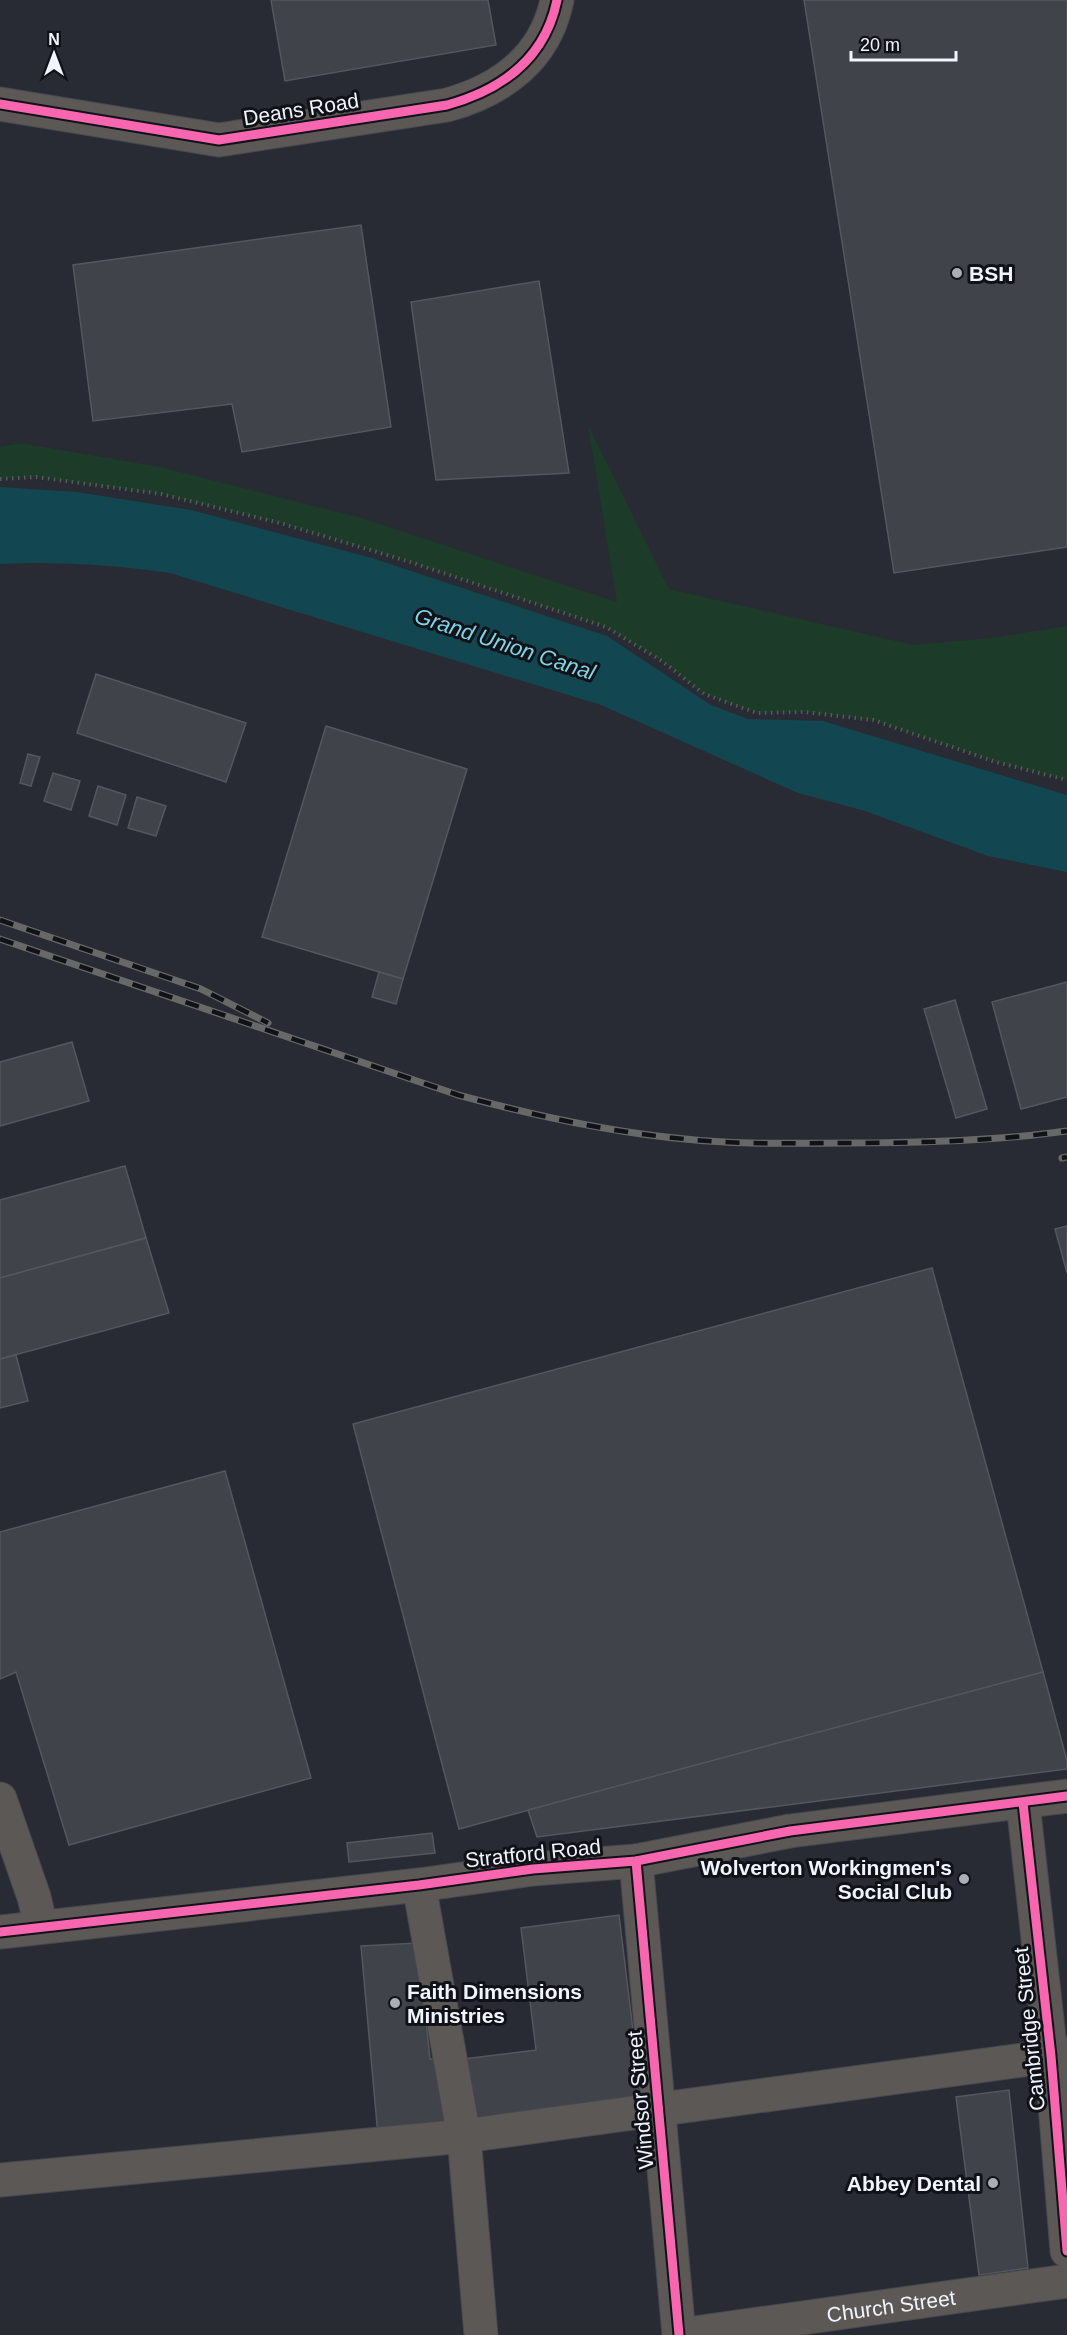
<svg xmlns="http://www.w3.org/2000/svg" width="1067" height="2335" viewBox="0 0 1067 2335" font-family="Helvetica,sans-serif">
  <style>
    .green { fill: #1c3b29 }
    .water { fill: #124651 }
    .building { fill: #404349; stroke: #54575d; stroke-width: 1.5 }
    .lines { fill: none; stroke-linecap: round; stroke-linejoin: round }
    .minor-casing { stroke: #45484e; stroke-width: 35 }
    .path { stroke: #5a5959; stroke-width: 4; stroke-dasharray: 1.5 4.5; stroke-linecap: butt }
    .minor { stroke: #5c5856; stroke-width: 33 }
    .rail-casing { stroke: #696869; stroke-width: 7 }
    .rail { stroke: #101218; stroke-width: 4.5; stroke-dasharray: 14; stroke-linecap: butt }
    .cycleway-casing { stroke: #101218; stroke-width: 13 }
    .cycleway { stroke: #f766af; stroke-width: 9 }
    .poi-dot { fill: #aaaeb6; stroke: #101218; stroke-width: 2 }
    .labels { text-anchor: middle; dominant-baseline: central; stroke-width: 6; stroke-linejoin: round; paint-order: stroke }
    .street-label { font-size: 21px; fill: #f0f4fd; stroke: #101218 }
    .poi-label { font-size: 21px; font-weight: bold; fill: #f0f4fd; stroke: #101218; text-anchor: start }
    .water-label { font-size: 22px; font-style: italic; fill: #7dd5e8; stroke: #101218 }
  </style>
  <rect width="100%" height="100%" fill="#282b33"/>
  <path class="green" d="M 588,425 L 669,589 L 913,645 L 991,638 L 1067,626 L 1067,780 L 996,762 L 873,720 L 805,712 L 757,713 L 704,694 L 662,661 L 606,627 L 407,561 L 280,523 L 161,494 L 36,477 L 0,479 L 0,447 L 21,443 L 160,467 L 358,517 L 617,602 Z"/>
  <path class="water" d="M 0,487 L 77,492 L 191,510 L 372,558 L 607,636 L 711,705 L 748,719 L 823,721 L 1067,795 L 1067,872 L 988,856 L 865,811 L 798,793 L 601,705 L 170,573 C 113,565 57,561 0,564 Z"/>
  <g class="building">
    <path d="M 271,0 L 488,0 L 496,45 L 285,81 Z"/>
    <path d="M 804,0 L 1067,0 L 1067,547 L 894,573 Z"/>
    <path d="M 361,225 L 391,427 L 242,452 L 232,404 L 93,421 L 73,265 Z"/>
    <path d="M 539,281 L 569,473 L 436,480 L 411,302 Z"/>
    <path d="M 96,674 L 246,723 L 226,782 L 77,733 Z"/>
    <path d="M 326,726 L 467,769 L 403,979 L 262,937 Z"/>
    <path d="M 28,754 L 40,757 L 31,786 L 20,783 Z"/>
    <path d="M 53,773 L 80,781 L 71,810 L 44,801 Z"/>
    <path d="M 98,786 L 126,795 L 117,825 L 89,816 Z"/>
    <path d="M 137,797 L 166,806 L 156,836 L 128,828 Z"/>
    <path d="M 379,972 L 403,979 L 396,1004 L 372,997 Z"/>
    <path d="M 1067,982 L 1067,1097 L 1021,1109 L 992,1002 Z"/>
    <path d="M 955,1000 L 987,1109 L 956,1118 L 924,1009 Z"/>
    <path d="M 72,1042 L 89,1101 L 0,1126 L 0,1062 Z"/>
    <path d="M 125,1166 L 146,1238 L 0,1278 L 0,1200 Z"/>
    <path d="M 1067,1226 L 1067,1273 L 1055,1229 Z"/>
    <path d="M 146,1238 L 169,1313 L 0,1359 L 0,1278 Z"/>
    <path d="M 932,1268 L 1043,1672 L 459,1829 L 353,1424 Z"/>
    <path d="M 16,1355 L 28,1401 L 0,1408 L 0,1359 Z"/>
    <path d="M 225,1471 L 311,1778 L 69,1845 L 16,1672 L 0,1679 L 0,1532 Z"/>
    <path d="M 1043,1672 L 1067,1761 L 1067,1769 L 537,1837 L 528,1810 Z"/>
    <path d="M 432,1833 L 435,1853 L 349,1862 L 347,1843 Z"/>
    <path d="M 619,1915 L 642,2104 L 472,2125 L 464,2059 L 536,2050 L 521,1928 Z"/>
    <path d="M 418,1943 L 430,2059 L 435,2059 L 451,2128 L 378,2136 L 361,1946 Z"/>
    <path d="M 1009,2090 L 1028,2268 L 979,2275 L 956,2097 Z"/>
  </g>
  <g class="lines">
    <g class="minor-casing">
      <g id="minor">
        <path d="M 0,104 L 219,140 L 447,105 C 501,90 545,59 557,0"/>
        <path d="M 0,1799 L 34,1897 L 41,1926"/>
        <path d="M 1023,1803 L 1051,2056 L 1067,2251"/>
        <path d="M 636,1861 L 679,2335"/>
        <path d="M 419,1885 L 464,2136 L 481,2335"/>
        <path d="M 0,1932 L 419,1885 L 533,1869 L 636,1861 L 790,1831 L 1067,1796"/>
        <path d="M 0,2180 L 464,2136 L 1067,2054"/>
        <path id="s1" d="M 680,2335 L 1067,2281"/>
      </g>
    </g>
    <path class="path" d="M 0,479 L 36,477 L 161,494 L 280,523 L 407,561 L 606,627 L 662,661 L 704,694 L 757,713 L 805,712 L 873,720 L 996,762 L 1067,780"/>
    <use href="#minor" class="minor"/>
    <g class="rail-casing">
      <g id="rail">
        <path d="M 0,920 L 201,989 L 268,1023"/>
        <path d="M 0,939 L 458,1095 C 532,1115 608,1132 685,1139 C 740,1145 795,1143 849,1143 C 922,1143 995,1141 1067,1131"/>
        <path d="M 1062,1158 L 1067,1157"/>
      </g>
    </g>
    <use href="#rail" class="rail"/>
    <g class="cycleway-casing">
      <g id="cycleway">
        <path d="M 0,104 L 219,140 L 447,105 C 501,90 545,59 557,0"/>
        <path d="M 1023,1803 L 1051,2056 L 1067,2251"/>
        <path d="M 636,1861 L 679,2335"/>
        <path d="M 0,1932 L 419,1885 L 533,1869 L 636,1861 L 790,1831 L 1067,1796"/>
      </g>
    </g>
    <use href="#cycleway" class="cycleway"/>
  </g>
  <g class="poi-dot">
    <circle cx="957" cy="273" r="6"/>
    <circle cx="964" cy="1879" r="6"/>
    <circle cx="395" cy="2003" r="6"/>
    <circle cx="993" cy="2183" r="6"/>
  </g>
  <g class="labels">
    <g class="street-label">
      <text transform="translate(301 109) rotate(-9)">Deans Road</text>
      <text transform="translate(533 1853) rotate(-6)">Stratford Road</text>
      <text transform="translate(1029 2029) rotate(-96)">Cambridge Street</text>
      <text transform="translate(640 2100) rotate(-95)">Windsor Street</text>
      <text stroke="none"><textPath href="#s1" startOffset="213">Church Street</textPath></text>
    </g>
    <g class="poi-label">
      <text x="969" y="273">BSH</text>
      <text x="952" y="1867" text-anchor="end">Wolverton Workingmen's<tspan x="952" dy="24">Social Club</tspan></text>
      <text x="407" y="1991">Faith Dimensions<tspan x="407" dy="24">Ministries</tspan></text>
      <text x="981" y="2183" text-anchor="end">Abbey Dental</text>
    </g>
    <g class="water-label">
      <text transform="translate(505 644) rotate(18)">Grand Union Canal</text>
    </g>
  </g>
  <g transform="translate(54 54)" stroke="#101218" stroke-width="4.5" paint-order="stroke">
  <path d="M0-4.5L10 22L0 15L-10 22Z" fill="#f0f4fd"/>
  <text y="-9" font-size="16" font-weight="bold" text-anchor="middle" fill="#f0f4fd">N</text>
  </g>
  <path d="M851 51v9h105v-9" fill="none" stroke="#f0f4fd" stroke-width="3"/>
  <text x="860" y="51" font-size="18" fill="#f0f4fd" stroke="#101218" stroke-width="4.5" paint-order="stroke">20 m</text>
</svg>
